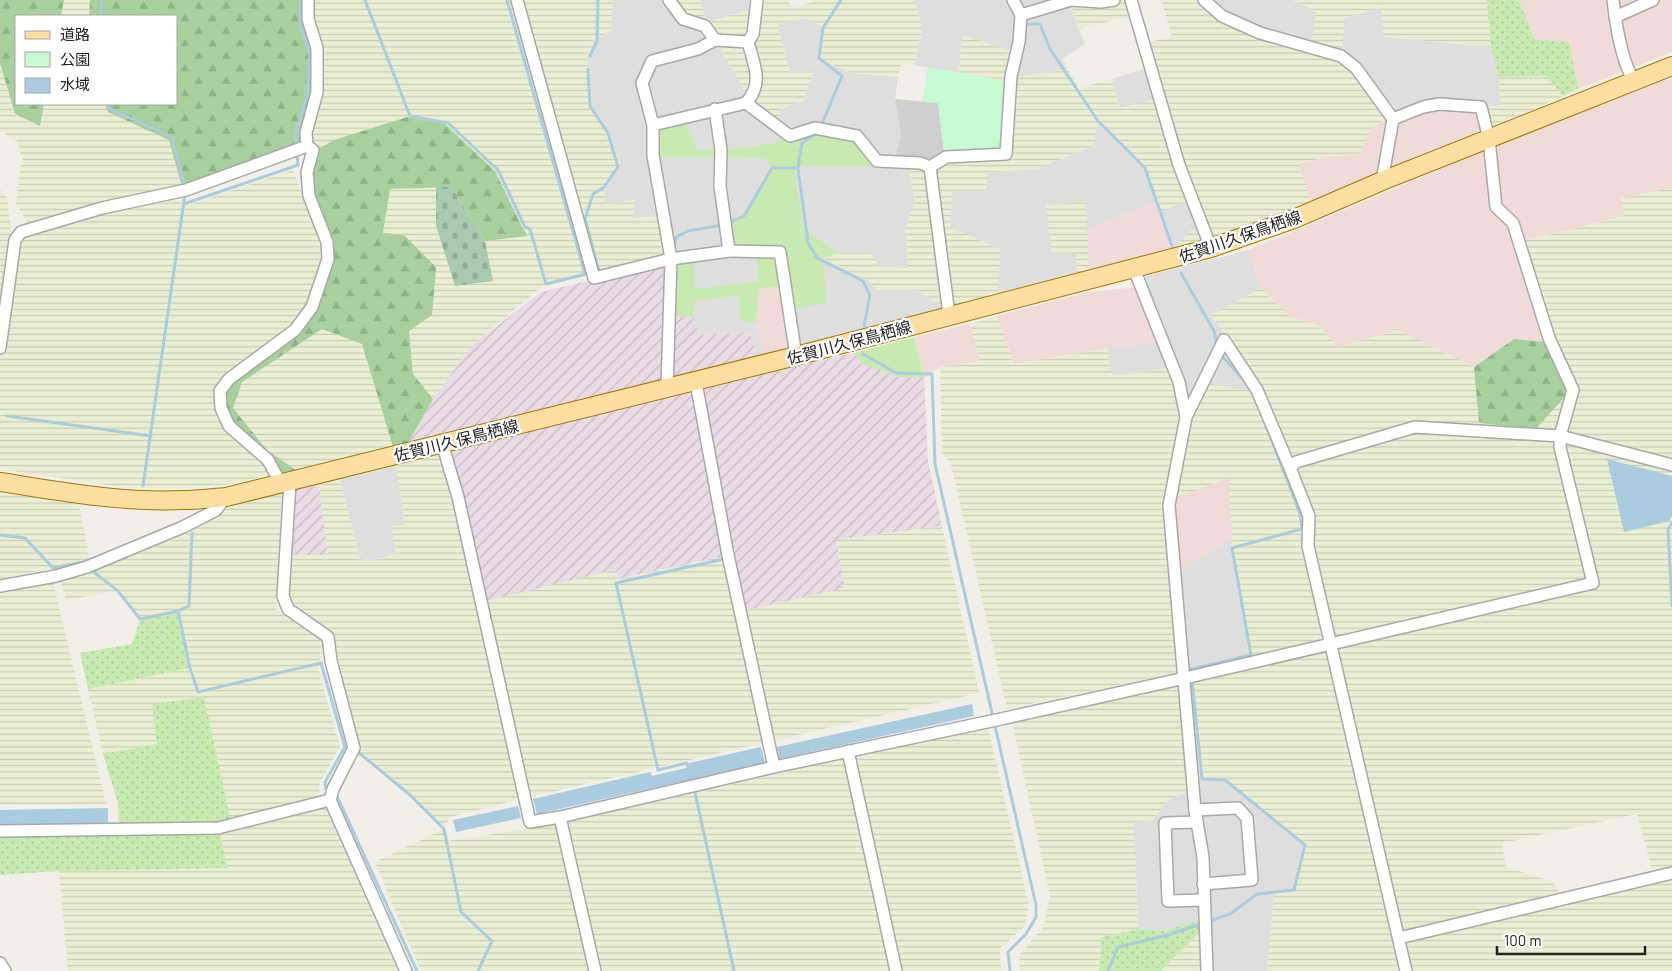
<svg xmlns="http://www.w3.org/2000/svg" width="1672" height="971" viewBox="0 0 1672 971" font-family="Barlow,'Noto Sans JP',sans-serif">
  <style>
    .residential { fill: #dfdede }
    .commercial { fill: #f1dbd8 }
    .industrial { fill: url(#industrial-furrows) }
    .religious { fill: #cfcfcf }
    .farmland { fill: url(#farmland-rules); fill-rule: evenodd }
    .grass { fill: url(#grass-dots) }
    .forest { fill: url(#forest-firs) }
    .cemetery { fill: url(#cemetery-stones) }
    .park { fill: #c6fad0 }
    .garden { fill: #c6eaaf }
    .water { fill: #a9cdde }
    .lines { fill: none; stroke-linecap: round; stroke-linejoin: round }
    .stream { stroke: #a9cdde; stroke-width: 3 }
    .minor-casing { stroke: #a8a8a8; stroke-width: 14 }
    .primary-casing { stroke: #9d7a01; stroke-width: 20 }
    .minor { stroke: #fff; stroke-width: 11 }
    .primary { stroke: #fcdea2; stroke-width: 18 }
    .labels { text-anchor: middle; dominant-baseline: central; stroke-width: 4.5; stroke-linejoin: round; paint-order: stroke }
    .street-label { font-size: 16px; fill: #212121; stroke: #fff }
  </style>
  <defs>
    <pattern id="industrial-furrows" width="10" height="10" patternUnits="userSpaceOnUse" patternTransform="scale(1.25)"><rect width="10" height="10" fill="#eadae5"/><path d="M-1 1l2-2M0 10L10 0M9 11l2-2" fill="none" stroke="#c8bbc4"/></pattern>
    <pattern id="farmland-rules" width="6" height="5" patternUnits="userSpaceOnUse" patternTransform="scale(1.25)"><rect width="6" height="5" fill="#eaefd4"/><path d="M0 2.5h6" fill="none" stroke="#c8cdb6"/></pattern>
    <pattern id="grass-dots" width="8" height="8" patternUnits="userSpaceOnUse" patternTransform="scale(1.25)"><rect width="8" height="8" fill="#c6eaaf"/><path d="M2 2h.1M6 6h.1" fill="none" stroke="#aac896" stroke-width="1.8" stroke-linecap="round"/></pattern>
    <pattern id="forest-firs" width="22" height="20" patternUnits="userSpaceOnUse" patternTransform="scale(1.25)"><rect width="22" height="20" fill="#a7d09d"/><path d="M5 1l3.5 6h-7zM16 11l3.5 6h-7z" fill="#8fb287"/></pattern>
    <pattern id="cemetery-stones" width="16" height="16" patternUnits="userSpaceOnUse" patternTransform="scale(1.25)"><rect width="16" height="16" fill="#a9cab1"/><path d="M2 7V4a2 2 0 0 1 4 0v3zM10 15v-3a2 2 0 0 1 4 0v3z" fill="#91ad98"/></pattern>
  </defs>
  <rect width="100%" height="100%" fill="#f1efe8"/>
  <g class="residential">
    <path d="M 613,0 L 673,0 L 706,23 L 700,0 L 749,0 L 752,9 L 706,23 L 747,95 L 776,132 L 780,109 L 803,101 L 814,71 L 790,72 L 777,24 L 806,18 L 823,28 L 819,58 L 850,73 L 898,77 L 895,99 L 901,136 L 893,166 L 908,166 L 915,201 L 905,230 L 908,268 L 880,267 L 871,253 L 839,253 L 804,229 L 794,165 L 874,166 L 813,131 L 786,140 L 746,148 L 697,150 L 685,121 L 660,157 L 764,158 L 772,168 L 744,216 L 756,252 L 759,281 L 695,290 L 695,259 L 673,261 L 633,218 L 634,201 L 606,204 L 604,189 L 621,166 L 610,133 L 592,106 L 590,69 L 586,59 L 594,40 L 611,31 Z"/>
    <path d="M 915,0 L 1068,0 L 1085,44 L 1062,59 L 1068,69 L 1015,77 L 962,35 L 959,73 L 914,65 L 922,30 Z"/>
    <path d="M 1195,0 L 1293,0 L 1316,12 L 1310,51 L 1238,32 L 1197,4 Z"/>
    <path d="M 1382,7 L 1384,37 L 1491,47 L 1499,77 L 1500,105 L 1476,110 L 1387,118 L 1342,59 L 1344,18 Z"/>
    <path d="M 1147,68 L 1156,100 L 1120,108 L 1112,79 Z"/>
    <path d="M 1098,121 L 1145,168 L 1157,203 L 1086,229 L 1085,202 L 1076,254 L 1077,274 L 998,295 L 950,227 L 952,192 L 985,192 L 988,173 L 1039,168 Z"/>
    <path d="M 1195,198 L 1202,220 L 1173,249 L 1160,211 Z"/>
    <path d="M 1249,250 L 1261,288 L 1212,315 L 1263,393 L 1182,419 L 1112,376 L 1107,348 L 1159,342 L 1139,287 L 1147,276 Z"/>
    <path d="M 823,258 L 869,281 L 876,290 L 915,289 L 944,309 L 797,348 L 791,309 Z"/>
    <path d="M 739,296 L 740,320 L 756,323 L 764,355 L 757,357 L 750,332 L 700,335 L 693,317 L 694,301 Z"/>
    <path d="M 396,466 L 405,525 L 396,554 L 372,561 L 360,559 L 340,480 Z"/>
    <path d="M 1232,538 L 1232,548 L 1251,655 L 1179,672 L 1172,576 Z"/>
    <path d="M 1189,778 L 1225,780 L 1305,845 L 1294,890 L 1274,893 L 1267,971 L 1201,971 L 1199,933 L 1196,921 L 1164,931 L 1138,929 L 1134,823 L 1153,820 L 1168,800 L 1190,791 Z"/>
  </g>
  <g class="commercial">
    <path d="M 1519,0 L 1672,0 L 1672,52 L 1578,89 L 1569,42 L 1533,39 Z"/>
    <path d="M 1672,79 L 1672,188 L 1622,198 L 1624,216 L 1515,243 L 1545,342 L 1514,339 L 1474,367 L 1398,330 L 1338,347 L 1318,325 L 1290,317 L 1261,288 L 1249,250 L 1486,150 L 1654,83 Z"/>
    <path d="M 1439,101 L 1476,110 L 1484,132 L 1311,202 L 1299,164 L 1328,156 L 1360,155 L 1369,130 L 1387,118 Z"/>
    <path d="M 1157,203 L 1173,249 L 1089,272 L 1086,229 Z"/>
    <path d="M 787,285 L 797,348 L 764,355 L 756,323 L 759,289 Z"/>
    <path d="M 1139,287 L 1159,342 L 1107,348 L 1014,364 L 997,316 L 1087,292 Z"/>
    <path d="M 970,324 L 980,361 L 940,367 L 924,378 L 914,337 Z"/>
    <path d="M 1230,477 L 1232,538 L 1172,576 L 1166,501 Z"/>
  </g>
  <g class="industrial">
    <path d="M 673,261 L 672,316 L 693,317 L 700,335 L 750,332 L 757,357 L 671,380 L 408,443 L 433,399 L 473,344 L 541,292 Z"/>
    <path d="M 854,353 L 862,364 L 900,377 L 924,378 L 928,461 L 942,526 L 836,540 L 846,588 L 738,612 L 725,556 L 617,579 L 615,570 L 487,601 L 450,452 L 695,390 Z"/>
    <path d="M 319,485 L 328,555 L 290,555 L 292,491 Z"/>
  </g>
  <path class="religious" d="M 895,99 L 938,103 L 944,152 L 925,169 L 893,166 L 901,136 Z"/>
  <g class="farmland">
    <path d="M 64,0 L 90,0 L 89,16 L 61,16 Z"/>
    <path d="M 306,0 L 613,0 L 611,31 L 594,40 L 586,59 L 590,69 L 592,106 L 610,133 L 621,166 L 604,189 L 606,204 L 634,200 L 633,218 L 661,216 L 667,257 L 543,286 L 473,344 L 433,399 L 413,374 L 409,330 L 383,233 L 390,189 L 436,187 L 436,226 L 492,281 L 485,241 L 528,235 L 407,117 L 334,140 L 317,150 L 303,131 Z"/>
    <path d="M 673,0 L 700,0 L 706,23 L 751,9 L 749,0 L 787,0 L 792,8 L 819,0 L 915,0 L 922,30 L 914,65 L 901,63 L 898,77 L 850,73 L 819,58 L 823,28 L 807,18 L 777,24 L 790,72 L 814,71 L 803,101 L 780,109 L 776,132 L 747,95 L 706,23 L 686,17 Z"/>
    <path d="M 1068,0 L 1127,0 L 1131,16 L 1080,28 Z"/>
    <path d="M 1161,0 L 1195,0 L 1197,4 L 1238,32 L 1310,51 L 1316,12 L 1293,0 L 1487,0 L 1491,47 L 1383,37 L 1382,7 L 1344,18 L 1342,59 L 1387,118 L 1369,130 L 1360,155 L 1328,156 L 1299,164 L 1311,202 L 1215,239 L 1173,249 L 1202,220 L 1195,198 L 1160,211 L 1145,168 L 1098,122 L 1094,146 L 1039,168 L 988,173 L 985,192 L 952,192 L 950,227 L 1000,249 L 998,295 L 944,309 L 915,289 L 876,290 L 869,281 L 823,258 L 839,253 L 871,253 L 880,267 L 908,268 L 905,230 L 915,200 L 908,166 L 925,169 L 944,152 L 1005,81 L 959,73 L 962,35 L 1019,53 L 1015,77 L 1068,69 L 1079,88 L 1112,79 L 1120,108 L 1156,99 L 1140,45 L 1172,36 Z"/>
    <path d="M 0,63 L 15,115 L 40,126 L 44,104 L 105,104 L 108,112 L 169,140 L 182,187 L 29,226 L 16,204 L 22,159 L 17,141 L 0,131 Z"/>
    <path d="M 1547,76 L 1563,96 L 1484,132 L 1476,110 L 1500,105 L 1499,77 Z"/>
    <path d="M 293,170 L 321,243 L 323,261 L 309,305 L 291,328 L 217,390 L 273,474 L 230,484 L 179,489 L 127,488 L 0,469 L 0,190 L 7,198 L 11,231 L 28,236 L 109,213 L 177,200 L 188,205 Z"/>
    <path d="M 1672,188 L 1672,971 L 1267,971 L 1274,893 L 1294,890 L 1305,845 L 1225,780 L 1189,778 L 1190,791 L 1168,800 L 1153,820 L 1134,823 L 1138,929 L 1103,937 L 1099,971 L 1020,971 L 1019,955 L 1044,926 L 1050,896 L 1012,721 L 1180,684 L 1179,672 L 1007,709 L 951,464 L 942,453 L 940,367 L 980,361 L 970,324 L 997,316 L 1014,364 L 1107,348 L 1112,376 L 1168,368 L 1182,418 L 1199,382 L 1263,393 L 1211,315 L 1261,288 L 1290,317 L 1318,325 L 1338,347 L 1398,330 L 1474,367 L 1479,423 L 1569,392 L 1515,243 L 1624,216 L 1621,198 ZM 1229,478 L 1232,548 L 1251,655 L 1179,672 L 1166,502 ZM 1637,814 L 1653,873 L 1562,897 L 1552,881 L 1506,867 L 1502,843 Z"/>
    <path d="M 1086,201 L 1089,272 L 1077,274 L 1076,254 L 1051,252 L 1046,206 Z"/>
    <path d="M 322,329 L 362,344 L 393,447 L 297,471 L 267,450 L 233,408 L 242,382 Z"/>
    <path d="M 450,452 L 487,601 L 616,569 L 617,579 L 725,556 L 739,612 L 845,588 L 836,540 L 942,526 L 979,693 L 529,797 L 450,817 L 444,829 L 447,841 L 556,824 L 592,971 L 421,971 L 375,862 L 444,829 L 410,795 L 358,752 L 335,657 L 335,635 L 289,601 L 290,555 L 328,555 L 319,485 L 340,480 L 360,559 L 372,561 L 396,554 L 391,527 L 405,524 L 396,466 Z"/>
    <path d="M 0,489 L 78,501 L 90,560 L 0,579 Z"/>
    <path d="M 282,492 L 276,610 L 324,641 L 318,669 L 340,746 L 318,787 L 401,971 L 68,971 L 59,871 L 227,868 L 220,833 L 157,744 L 103,754 L 88,689 L 190,668 L 178,611 L 140,619 L 117,591 L 66,600 L 60,580 L 91,572 L 185,535 L 235,504 Z"/>
    <path d="M 53,582 L 106,804 L 0,805 L 0,592 Z"/>
    <path d="M 988,727 L 1029,905 L 1025,926 L 1000,948 L 1001,971 L 601,971 L 568,821 Z"/>
    <path d="M 1199,933 L 1201,971 L 1161,971 Z"/>
  </g>
  <g class="grass">
    <path d="M 1487,0 L 1519,0 L 1534,39 L 1569,42 L 1578,89 L 1563,96 L 1547,76 L 1499,77 L 1491,47 Z"/>
    <path d="M 178,611 L 190,668 L 88,689 L 80,653 L 132,644 L 140,619 Z"/>
    <path d="M 204,697 L 230,818 L 220,833 L 227,868 L 59,871 L 0,875 L 0,836 L 119,834 L 118,803 L 103,754 L 157,744 L 152,704 Z"/>
    <path d="M 1197,921 L 1199,933 L 1161,971 L 1099,971 L 1102,937 L 1138,929 L 1164,931 Z"/>
  </g>
  <g class="forest">
    <path d="M 0,0 L 64,0 L 61,16 L 16,16 L 16,104 L 44,104 L 40,126 L 15,114 L 0,63 Z"/>
    <path d="M 90,0 L 305,0 L 314,49 L 314,90 L 301,144 L 182,187 L 169,140 L 108,112 L 105,104 L 176,104 L 176,16 L 89,16 Z"/>
    <path d="M 407,117 L 445,124 L 495,171 L 523,229 L 528,236 L 485,241 L 451,187 L 390,189 L 383,233 L 404,235 L 436,267 L 432,315 L 409,331 L 413,374 L 433,399 L 408,443 L 393,447 L 362,344 L 322,329 L 242,382 L 233,408 L 267,450 L 297,471 L 281,474 L 231,424 L 226,413 L 224,394 L 232,380 L 298,331 L 332,259 L 313,196 L 311,172 L 317,150 L 334,140 Z"/>
    <path d="M 1514,339 L 1545,342 L 1569,392 L 1536,429 L 1479,423 L 1474,367 Z"/>
  </g>
  <path class="cemetery" d="M 436,187 L 451,187 L 485,241 L 493,281 L 455,286 L 436,226 Z"/>
  <path class="park" d="M 928,67 L 1005,81 L 1003,151 L 944,152 L 938,103 L 922,102 Z"/>
  <g class="garden">
    <path d="M 685,121 L 697,150 L 746,148 L 786,140 L 813,131 L 856,140 L 874,166 L 794,166 L 804,229 L 839,253 L 823,258 L 827,303 L 791,309 L 786,285 L 759,289 L 756,323 L 740,321 L 739,296 L 694,301 L 693,317 L 672,316 L 673,261 L 695,259 L 695,289 L 759,281 L 756,252 L 729,251 L 725,225 L 744,216 L 772,168 L 764,158 L 660,157 L 657,131 Z"/>
    <path d="M 914,337 L 924,378 L 900,377 L 862,364 L 854,353 Z"/>
  </g>
  <g class="water">
    <path d="M 1607,459 L 1672,476 L 1672,516 L 1669,521 L 1624,532 Z"/>
    <path d="M 972,704 L 974,716 L 779,759 L 777,747 Z"/>
    <path d="M 761,747 L 765,763 L 537,814 L 533,799 L 650,772 L 652,776 L 690,767 L 689,763 Z"/>
    <path d="M 518,806 L 521,818 L 456,832 L 453,820 Z"/>
    <path d="M 108,808 L 108,824 L 0,825 L 0,810 Z"/>
  </g>
  <g class="lines">
    <g class="stream">
      <path d="M 365,0 L 410,116 L 448,123 L 498,170 L 525,227 L 530,229 L 546,284 L 590,273"/>
      <path d="M 507,0 L 585,274"/>
      <path d="M 101,16 L 102,0"/>
      <path d="M 1026,21 L 1025,24 L 1040,24 L 1050,49 L 1098,121 L 1145,168 L 1173,249"/>
      <path d="M 590,56 L 597,41 L 598,0"/>
      <path d="M 588,69 L 590,106 L 608,133 L 618,167 L 604,187 L 593,194 L 585,219 L 599,271"/>
      <path d="M 108,104 L 110,109 L 172,137 L 184,184"/>
      <path d="M 821,126 L 842,76 L 819,58 L 823,28 L 841,0"/>
      <path d="M 819,132 L 802,143 L 798,168 L 808,243 L 817,258 L 863,281 L 870,295 L 864,326"/>
      <path d="M 296,145 L 295,134 L 307,97 L 310,54 L 300,26 L 300,0"/>
      <path d="M 184,204 L 298,165 L 297,155"/>
      <path d="M 728,223 L 744,216 L 772,168 L 798,168"/>
      <path d="M 674,250 L 676,237 L 688,231 L 722,225"/>
      <path d="M 1181,273 L 1214,331 L 1217,346"/>
      <path d="M 863,354 L 896,373 L 932,374 L 935,464 L 1036,905 L 1036,917 L 1026,934 L 1008,952 L 1010,971"/>
      <path d="M 1220,354 L 1244,380"/>
      <path d="M 7,416 L 151,436"/>
      <path d="M 143,486 L 185,194"/>
      <path d="M 1672,523 L 1668,529 L 1672,606"/>
      <path d="M 192,533 L 189,606 L 178,611 L 190,668 L 198,692 L 321,663 L 345,747 L 325,782 L 326,790 L 329,792"/>
      <path d="M 0,535 L 25,538 L 53,568 L 83,562"/>
      <path d="M 94,572 L 118,591 L 140,619 L 178,611"/>
      <path d="M 1191,673 L 1191,669 L 1251,655 L 1232,548 L 1302,529 L 1300,514 L 1261,412"/>
      <path d="M 358,752 L 410,795 L 444,829 L 461,912 L 492,941 L 478,971"/>
      <path d="M 689,770 L 687,763 L 658,770 L 616,583 L 724,559 L 724,558"/>
      <path d="M 694,788 L 734,971"/>
      <path d="M 334,795 L 338,798 L 417,971"/>
      <path d="M 1108,971 L 1118,947 L 1168,935 L 1230,914 L 1257,894 L 1294,890 L 1305,845 L 1225,780 L 1202,779 L 1192,680"/>
    </g>
    <g class="minor-casing">
      <g id="minor">
        <path d="M 517,0 L 594,278 L 671,259 L 729,251"/>
        <path d="M 669,0 L 683,19 L 705,26 L 715,40"/>
        <path d="M 1131,0 L 1179,165 L 1211,248"/>
        <path d="M 1613,0 C 1616,25 1621,60 1634,81"/>
        <path d="M 1021,15 L 1071,0 L 1101,2 L 1114,0"/>
        <path d="M 1615,17 L 1653,0"/>
        <path d="M 746,103 L 790,136 L 815,128 L 857,136 L 877,161 L 920,163 L 930,167"/>
        <path d="M 715,109 L 721,150 L 720,186 L 729,251 L 780,252 L 796,356"/>
        <path d="M 653,125 L 642,83 L 652,61 L 698,49 L 715,40 L 748,42"/>
        <path d="M 1382,181 L 1393,119"/>
        <path d="M 1134,269 L 1179,382 L 1186,417 L 1169,505 L 1195,810 L 1203,857 L 1207,971"/>
        <path d="M 949,315 L 930,167 L 946,157 L 1006,154 L 1011,76 L 1019,42 L 1021,15 L 1013,0"/>
        <path d="M 0,348 L 15,240 L 21,232 L 102,208 L 186,190 L 307,146"/>
        <path d="M 695,381 L 697,388 L 728,555 L 774,767"/>
        <path d="M 667,388 L 671,259 L 653,155 L 653,125 L 746,103 C 764,83 754,65 748,42 L 753,34 L 757,0"/>
        <path d="M 1186,417 L 1224,340 L 1257,390 L 1290,468 L 1309,516 L 1308,546 L 1406,971"/>
        <path d="M 442,443 L 458,497 L 530,822 L 560,817 L 774,767 L 1001,719 L 1185,678 L 1593,583 L 1560,447 L 1560,436 L 1573,390 L 1549,338 L 1513,223 L 1496,207 L 1489,139 L 1481,107 L 1439,104 L 1423,107 L 1393,119 L 1356,68 L 1341,56 L 1260,33 L 1222,16 L 1204,0"/>
        <path d="M 1290,468 L 1296,462 L 1415,427 L 1560,436 L 1672,465"/>
        <path d="M 290,482 L 283,596 L 288,609 L 328,637 L 331,661 L 354,748 L 333,789 L 330,800 L 406,971"/>
        <path d="M 281,484 L 268,460 L 229,426 L 221,408 L 220,391 L 229,379 L 295,330 L 312,307 L 328,259 L 327,242 L 309,196 L 307,172 L 313,150 L 307,146 L 306,133 L 317,92 L 317,48 L 308,19 L 308,0"/>
        <path d="M 0,586 L 56,576 L 87,567 L 183,527 L 216,510 L 226,497"/>
        <path d="M 848,751 L 896,971"/>
        <path d="M 1195,810 L 1238,808 L 1247,818 L 1252,880 L 1203,884"/>
        <path d="M 560,817 L 595,971"/>
        <path d="M 1197,822 L 1165,823 L 1168,901 L 1204,900"/>
        <path d="M 0,831 L 218,828 L 330,800"/>
        <path d="M 1399,938 L 1672,873"/>
        <path d="M 0,963 L 5,971"/>
      </g>
    </g>
    <g class="primary-casing">
      <path id="primary" d="M 0,482 C 60,491 122,503 183,500 C 197,500 212,498 226,497 L 796,356 L 1211,248 L 1294,219 L 1382,181 L 1672,66"/>
    </g>
    <use href="#minor" class="minor"/>
    <use href="#primary" class="primary"/>
  </g>
  <g class="labels">
    <g class="street-label">
      <text transform="translate(1240 236) rotate(-19)">佐賀川久保鳥栖線</text>
      <text transform="translate(849 342) rotate(-15)">佐賀川久保鳥栖線</text>
      <text transform="translate(456 440) rotate(-14)">佐賀川久保鳥栖線</text>
    </g>
  </g>
  <rect x="15" y="15" width="162" height="90" fill="#ffffff" stroke="#a6a6a6"/>
  <rect x="25" y="31" width="25" height="8" fill="#fcdea2" stroke="#a6a6a6"/>
  <text x="60" y="40" font-size="15" fill="#212121">道路</text>
  <rect x="25" y="52" width="25" height="15" fill="#c6fad0" stroke="#a6a6a6"/>
  <text x="60" y="65" font-size="15" fill="#212121">公園</text>
  <rect x="25" y="78" width="25" height="15" fill="#a9cdde" stroke="#a6a6a6"/>
  <text x="60" y="90" font-size="15" fill="#212121">水域</text>
  <path d="M1497 946v8h148v-8" fill="none" stroke="#212121" stroke-width="2.5"/>
  <text x="1504" y="946" font-size="15" fill="#212121" stroke="#ffffff" stroke-width="4" paint-order="stroke">100 m</text>
</svg>
